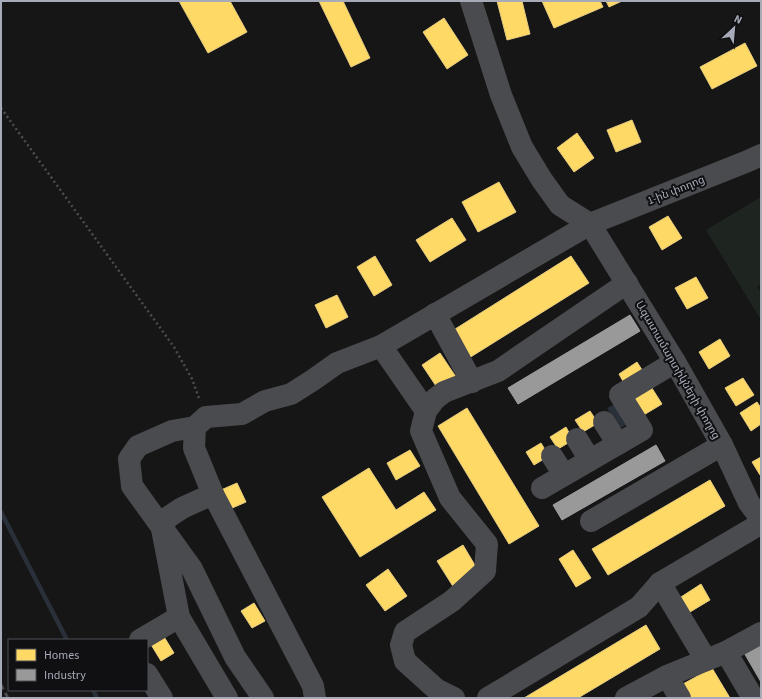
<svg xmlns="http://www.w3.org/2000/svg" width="762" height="699" viewBox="0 0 762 699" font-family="'Source Sans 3','Noto Sans Armenian',sans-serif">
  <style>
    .green { fill: #1e2520 }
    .water { fill: #293039 }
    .homes { fill: #ffd966; stroke: #e5cb7f }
    .industry { fill: #999; stroke: #9d9ea2 }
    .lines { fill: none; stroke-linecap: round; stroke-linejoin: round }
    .stream { stroke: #293039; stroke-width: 4.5 }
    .path { stroke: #4c4d51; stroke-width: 2.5; stroke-dasharray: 2 3; stroke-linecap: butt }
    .minor { stroke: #4a4b4f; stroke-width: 22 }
    .rail { stroke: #4b4c4f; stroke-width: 3; stroke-dasharray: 5 4; stroke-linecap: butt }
    .labels { text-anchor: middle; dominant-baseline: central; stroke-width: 4; stroke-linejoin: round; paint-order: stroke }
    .street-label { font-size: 11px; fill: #a7abb8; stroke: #101012 }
  </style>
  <rect width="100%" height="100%" fill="#161616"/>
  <path class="green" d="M 761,197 L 761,284 L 757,286 L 761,293 L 761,320 L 706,230 Z"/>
  <path class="water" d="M 617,403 L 629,423 L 619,429 L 607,408 Z"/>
  <g class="homes">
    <path d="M 179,1 L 230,1 L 247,32 L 208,53 Z"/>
    <path d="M 319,1 L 343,1 L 370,58 L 351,67 Z"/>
    <path d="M 497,1 L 522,1 L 530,34 L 507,40 Z"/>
    <path d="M 542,1 L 600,1 L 603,7 L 554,28 Z"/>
    <path d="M 606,1 L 622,1 L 609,7 Z"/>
    <path d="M 444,18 L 468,55 L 447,69 L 423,32 Z"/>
    <path d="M 745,43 L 757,66 L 712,89 L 700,67 Z"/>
    <path d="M 632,120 L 641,142 L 616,152 L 607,130 Z"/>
    <path d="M 577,133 L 594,158 L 574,172 L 557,148 Z"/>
    <path d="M 499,182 L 516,212 L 478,232 L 462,202 Z"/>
    <path d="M 668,216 L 682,238 L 662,250 L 649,227 Z"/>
    <path d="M 452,218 L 466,240 L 430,262 L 416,240 Z"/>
    <path d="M 375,256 L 392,285 L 374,296 L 357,267 Z"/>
    <path d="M 571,256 L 589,283 L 469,358 L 452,331 Z"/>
    <path d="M 696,277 L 708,298 L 687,309 L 675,288 Z"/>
    <path d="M 337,295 L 348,317 L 326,328 L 315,305 Z"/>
    <path d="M 720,339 L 730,356 L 709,369 L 699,352 Z"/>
    <path d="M 440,353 L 456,377 L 438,389 L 422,365 Z"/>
    <path d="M 637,362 L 644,373 L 625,385 L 619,374 Z"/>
    <path d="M 743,378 L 754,395 L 736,406 L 725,388 Z"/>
    <path d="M 650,385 L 662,404 L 642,416 L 630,397 Z"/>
    <path d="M 757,402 L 761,408 L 761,424 L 751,431 L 740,413 Z"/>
    <path d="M 467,408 L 539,526 L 509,544 L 438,426 Z"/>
    <path d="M 590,411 L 598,423 L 583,432 L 575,420 Z"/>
    <path d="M 566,427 L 573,440 L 558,449 L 550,437 Z"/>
    <path d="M 541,443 L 549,456 L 534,465 L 526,452 Z"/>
    <path d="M 410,450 L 420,466 L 396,480 L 387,463 Z"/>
    <path d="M 761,457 L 761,474 L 760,475 L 752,462 Z"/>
    <path d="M 369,468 L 396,510 L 424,492 L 436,510 L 360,557 L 322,497 Z"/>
    <path d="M 710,480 L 725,506 L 608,575 L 592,549 Z"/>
    <path d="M 237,483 L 246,502 L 230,509 L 221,490 Z"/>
    <path d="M 463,545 L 479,572 L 454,588 L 437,561 Z"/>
    <path d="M 573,550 L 591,578 L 576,587 L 559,559 Z"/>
    <path d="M 388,569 L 407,596 L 385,611 L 366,585 Z"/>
    <path d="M 701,584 L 710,600 L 690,612 L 681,597 Z"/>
    <path d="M 254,603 L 265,621 L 252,628 L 241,611 Z"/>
    <path d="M 646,625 L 660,649 L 578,698 L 524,698 Z"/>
    <path d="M 163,635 L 174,653 L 161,661 L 150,643 Z"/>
    <path d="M 712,668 L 730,698 L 691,698 L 683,684 Z"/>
  </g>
  <g class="industry">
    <path d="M 630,315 L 640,331 L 518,404 L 508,388 Z"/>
    <path d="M 656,445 L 665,461 L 562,520 L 553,505 Z"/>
    <path d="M 761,641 L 761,682 L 743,651 Z"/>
  </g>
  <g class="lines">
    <g class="stream">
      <path d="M 1,512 L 67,640"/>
      <path d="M 93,690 L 97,698"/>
    </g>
    <path class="path" d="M 1,108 L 174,347 L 192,379 L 200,401"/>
    <g class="minor">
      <path d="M 471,1 L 501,95 L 522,147 L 542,180 L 560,205 L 590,224 L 675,362 L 722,445 L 749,503 L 761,519"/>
      <path d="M 435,314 L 472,382"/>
      <path d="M 381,346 L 426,411"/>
      <path d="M 604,422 L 618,444"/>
      <path d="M 195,427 L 172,431 L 138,446 L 129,459 L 132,486 L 192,569 L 235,657 L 263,698"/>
      <path d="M 577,439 L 590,460"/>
      <path d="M 552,456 L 564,475"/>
      <path d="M 542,488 L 642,430 L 620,395 L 675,362"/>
      <path d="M 213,494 L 182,508 L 167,518 L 162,529 L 179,617 L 227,698"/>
      <path d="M 591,521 L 722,445"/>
      <path d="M 660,583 L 706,660"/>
      <path d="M 140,640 L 179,617"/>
      <path d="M 726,652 L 753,698"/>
      <path d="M 147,674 L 162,698"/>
      <path d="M 667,676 L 680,698"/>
      <path d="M 315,698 L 313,686 L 212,492 L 194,448 L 195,427 L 206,417 L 242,414 L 265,401 L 291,394 L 313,380 L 337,363 L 381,346 L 590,224 L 748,161 L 761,155"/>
      <path d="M 454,698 L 436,689 L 405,661 L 401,645 L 405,632 L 452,601 L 485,571 L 487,544 L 450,498 L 421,431 L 426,411 L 435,399 L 444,392 L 498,371 L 627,283"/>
      <path d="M 488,698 L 639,607 L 660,583 L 755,527 L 761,520"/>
      <path d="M 626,698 L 667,676 L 726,652 L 761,633"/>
    </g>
    <path class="rail" d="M 1,685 L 8,698"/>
  </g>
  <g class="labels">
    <g class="street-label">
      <text transform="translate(676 190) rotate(-22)">1-ին փողոց</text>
      <text transform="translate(678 370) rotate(60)">Ազատամարտիկների փողոց</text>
    </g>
  </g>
  <rect width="762" height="699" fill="none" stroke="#a7abb8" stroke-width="4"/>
  <rect x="8" y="639" width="140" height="52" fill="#101012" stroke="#4c4e54"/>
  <rect x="16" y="649" width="20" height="12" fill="#ffd966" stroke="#4c4e54"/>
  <text x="44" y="659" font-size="12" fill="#a7abb8">Homes</text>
  <rect x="16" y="669" width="20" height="12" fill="#999999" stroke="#4c4e54"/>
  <text x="44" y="679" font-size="12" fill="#a7abb8">Industry</text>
  <g transform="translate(734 28) rotate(26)" stroke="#101012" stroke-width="3" paint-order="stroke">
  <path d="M0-3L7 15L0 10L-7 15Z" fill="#a7abb8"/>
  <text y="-6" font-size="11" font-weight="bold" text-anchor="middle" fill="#a7abb8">N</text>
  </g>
</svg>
